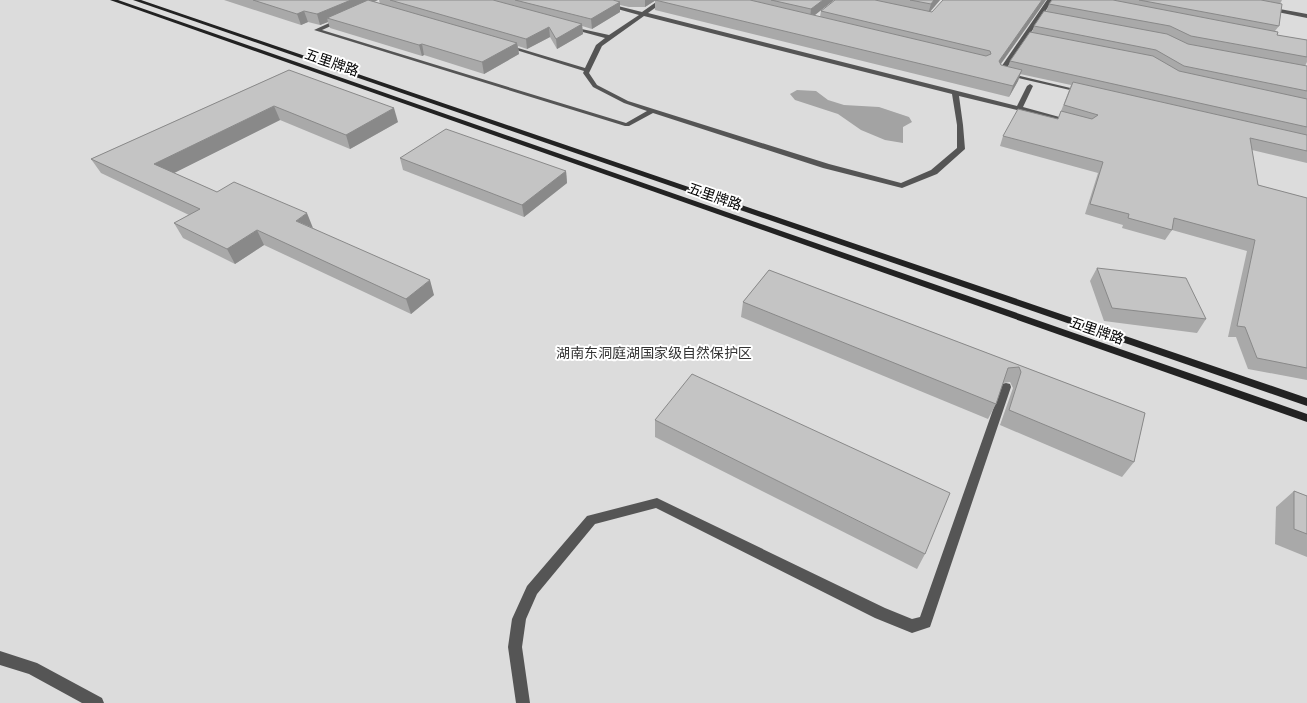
<svg xmlns="http://www.w3.org/2000/svg" width="1307" height="703" viewBox="0 0 1307 703" font-family="'Golos Text','Noto Sans SC',sans-serif">
  <style>
    .green { fill: #dcdcdc }
    .water { fill: #a3a3a3 }
    .lines { fill: none; stroke-linecap: round; stroke-linejoin: round }
    .minor { fill: #555; fill-rule: evenodd }
    .secondary { fill: #222; fill-rule: evenodd }
    .wall { fill: #a9a9a9 }
    .shaded-wall { fill: #898989 }
    .building { fill: #c4c4c4; stroke: #898989 }
    .labels { text-anchor: middle; dominant-baseline: central; stroke-width: 4; stroke-linejoin: round; paint-order: stroke }
    .street-label { font-size: 14px; fill: #000; stroke: #fff }
    .park-label { font-size: 14px; fill: #333; stroke: #fff }
  </style>
  <rect width="100%" height="100%" fill="#fff"/>
  <rect class="green" x="0" y="0" width="1307" height="703"/>
  <path class="water" d="M 797,90 L 816,91 L 828,100 L 844,105 L 879,107 L 909,117 L 912,122 L 903,127 L 903,143 L 885,140 L 861,130 L 838,114 L 795,100 L 790,94 Z"/>
  <g class="lines">
    <g class="minor">
      <path d="M 585,0 L 594,0 L 642,12 L 659,0 L 666,0 L 648,13 L 1017,106 L 1027,86 L 1030,84 L 1033,86 L 1023,107 L 1074,121 L 1071,123 L 959,96 L 963,125 L 965,149 L 937,174 L 902,188 L 823,168 L 653,113 L 629,126 L 625,126 L 314,30 L 338,19 L 342,19 L 342,21 L 322,30 L 626,123 L 647,111 L 624,103 L 593,87 L 583,73 L 584,71 L 503,46 L 508,45 L 585,68 L 596,45 L 605,38 L 568,28 L 568,26 L 609,35 L 639,15 ZM 644,16 L 952,94 L 957,125 L 957,148 L 931,170 L 901,183 L 829,164 L 628,101 L 597,85 L 589,73 L 602,46 Z"/>
      <path d="M 1047,0 L 1053,0 L 1004,72 L 1083,91 L 1083,93 L 997,73 Z"/>
      <path d="M 1269,7 L 1307,14 L 1307,18 L 1267,10 L 1267,8 Z"/>
      <path d="M 1006,383 L 1010,384 L 1011,387 L 930,627 L 912,633 L 875,618 L 656,508 L 595,524 L 537,594 L 526,619 L 522,647 L 530,703 L 516,703 L 508,647 L 512,619 L 527,586 L 587,516 L 657,498 L 885,608 L 912,619 L 920,617 L 1001,387 L 1002,384 Z"/>
      <path d="M 0,651 L 37,663 L 102,698 L 104,703 L 82,703 L 29,674 L 0,665 Z"/>
    </g>
    <g class="secondary">
      <path d="M 110,0 L 118,0 L 1307,414 L 1307,422 Z"/>
      <path d="M 133,0 L 141,0 L 1307,398 L 1307,406 Z"/>
    </g>
  </g>
  <g class="wall">
    <path d="M 224,0 L 378,0 L 374,2 L 380,4 L 379,0 L 656,0 L 645,7 L 629,7 L 620,5 L 620,12 L 592,29 L 582,26 L 583,34 L 557,49 L 550,37 L 527,49 L 518,46 L 519,54 L 484,74 L 424,55 L 422,56 L 330,28 L 328,22 L 320,25 L 308,22 L 301,25 Z"/>
    <path d="M 655,0 L 834,0 L 814,15 L 820,17 L 821,11 L 835,0 L 940,0 L 930,12 L 932,12 L 1046,0 L 1001,64 L 1001,65 L 1008,67 L 1010,61 L 1032,32 L 1034,26 L 1046,12 L 1049,4 L 1052,0 L 1282,0 L 1280,4 L 1279,26 L 1275,31 L 1277,35 L 1307,40 L 1307,62 L 1305,66 L 1307,66 L 1307,163 L 1252,150 L 1258,185 L 1307,198 L 1307,380 L 1248,369 L 1236,337 L 1228,337 L 1247,251 L 1172,230 L 1165,240 L 1122,228 L 1123,225 L 1085,214 L 1098,173 L 1000,146 L 1003,136 L 1058,119 L 1071,85 L 1020,74 L 1018,81 L 1009,97 L 655,10 Z"/>
    <path d="M 289,70 L 398,122 L 350,149 L 280,120 L 174,173 L 217,192 L 313,228 L 434,295 L 411,314 L 264,245 L 235,264 L 183,238 L 174,223 L 189,215 L 101,173 L 91,159 Z"/>
    <path d="M 400,158 L 566,171 L 567,183 L 524,217 L 403,170 Z"/>
    <path d="M 1097,268 L 1206,319 L 1197,333 L 1104,321 L 1090,281 Z"/>
    <path d="M 769,270 L 1145,413 L 1134,462 L 1122,477 L 1000,425 L 1013,388 L 1010,382 L 1003,383 L 996,404 L 988,419 L 741,317 L 743,302 Z"/>
    <path d="M 655,420 L 925,554 L 917,569 L 655,437 Z"/>
    <path d="M 1294,491 L 1307,496 L 1307,557 L 1275,544 L 1276,507 Z"/>
  </g>
  <g class="shaded-wall">
    <path d="M 351,0 L 378,0 L 334,19 L 327,18 L 328,22 L 320,25 L 317,14 Z"/>
    <path d="M 645,0 L 656,0 L 645,7 Z"/>
    <path d="M 823,0 L 834,0 L 810,19 L 811,9 Z"/>
    <path d="M 934,0 L 940,0 L 928,14 L 931,4 Z"/>
    <path d="M 1042,0 L 1046,0 L 995,72 L 999,61 Z"/>
    <path d="M 620,2 L 620,12 L 592,29 L 591,19 Z"/>
    <path d="M 304,11 L 308,22 L 301,25 L 297,14 Z"/>
    <path d="M 582,24 L 583,34 L 557,49 L 556,39 Z"/>
    <path d="M 549,27 L 550,37 L 527,49 L 526,39 Z"/>
    <path d="M 517,43 L 519,54 L 484,74 L 482,62 Z"/>
    <path d="M 422,44 L 424,55 L 422,56 L 419,45 Z"/>
    <path d="M 1022,70 L 1018,81 L 1009,97 L 1013,86 Z"/>
    <path d="M 274,106 L 280,120 L 162,179 L 154,164 Z"/>
    <path d="M 394,108 L 398,122 L 350,149 L 346,135 Z"/>
    <path d="M 566,171 L 567,183 L 524,217 L 522,205 Z"/>
    <path d="M 307,213 L 313,228 L 296,221 Z"/>
    <path d="M 257,230 L 264,245 L 235,264 L 227,249 Z"/>
    <path d="M 430,280 L 434,295 L 411,314 L 406,299 Z"/>
  </g>
  <g class="building">
    <path d="M 253,0 L 351,0 L 317,14 L 304,11 L 297,14 Z"/>
    <path d="M 368,0 L 517,43 L 482,62 L 422,44 L 419,45 L 327,18 Z"/>
    <path d="M 390,0 L 493,0 L 582,24 L 556,39 L 549,27 L 526,39 Z"/>
    <path d="M 515,0 L 613,0 L 620,2 L 591,19 Z"/>
    <path d="M 655,0 L 750,0 L 986,56 L 991,54 L 990,51 L 821,11 L 835,0 L 875,0 L 932,12 L 943,0 L 1042,0 L 999,61 L 1001,65 L 1022,70 L 1013,86 Z"/>
    <path d="M 771,0 L 823,0 L 811,9 Z"/>
    <path d="M 910,0 L 934,0 L 931,4 Z"/>
    <path d="M 1052,0 L 1113,0 L 1278,32 L 1277,35 L 1307,40 L 1307,57 L 1191,36 L 1170,26 L 1049,4 Z"/>
    <path d="M 1139,0 L 1261,0 L 1282,4 L 1279,26 Z"/>
    <path d="M 1044,11 L 1167,34 L 1188,44 L 1307,66 L 1307,91 L 1184,66 L 1156,50 L 1034,26 Z"/>
    <path d="M 1030,32 L 1153,56 L 1179,71 L 1307,99 L 1307,127 L 1010,61 Z"/>
    <path d="M 289,70 L 394,108 L 346,135 L 274,106 L 154,164 L 217,192 L 234,182 L 307,213 L 296,221 L 430,280 L 406,299 L 257,230 L 227,249 L 174,223 L 200,209 L 91,159 Z"/>
    <path d="M 1073,82 L 1307,135 L 1307,151 L 1250,138 L 1258,185 L 1307,198 L 1307,368 L 1257,358 L 1245,327 L 1237,326 L 1255,240 L 1174,218 L 1172,230 L 1128,218 L 1129,214 L 1090,204 L 1103,162 L 1003,136 L 1018,109 L 1058,119 L 1061,111 L 1092,119 L 1098,115 L 1064,105 Z"/>
    <path d="M 446,129 L 566,171 L 522,205 L 400,158 Z"/>
    <path d="M 1097,268 L 1186,278 L 1206,319 L 1112,308 Z"/>
    <path d="M 769,270 L 1145,413 L 1134,462 L 1009,410 L 1021,372 L 1019,367 L 1008,368 L 996,404 L 743,302 Z"/>
    <path d="M 692,374 L 950,493 L 925,554 L 655,420 Z"/>
    <path d="M 1294,491 L 1307,496 L 1307,534 L 1294,529 Z"/>
  </g>
  <g class="labels">
    <g class="street-label">
      <text transform="translate(332 62) rotate(19)">五里牌路</text>
      <text transform="translate(715 196) rotate(19)">五里牌路</text>
      <text transform="translate(1097 330) rotate(19)">五里牌路</text>
    </g>
    <g class="park-label">
      <text x="654" y="352">湖南东洞庭湖国家级自然保护区</text>
    </g>
  </g>
</svg>
